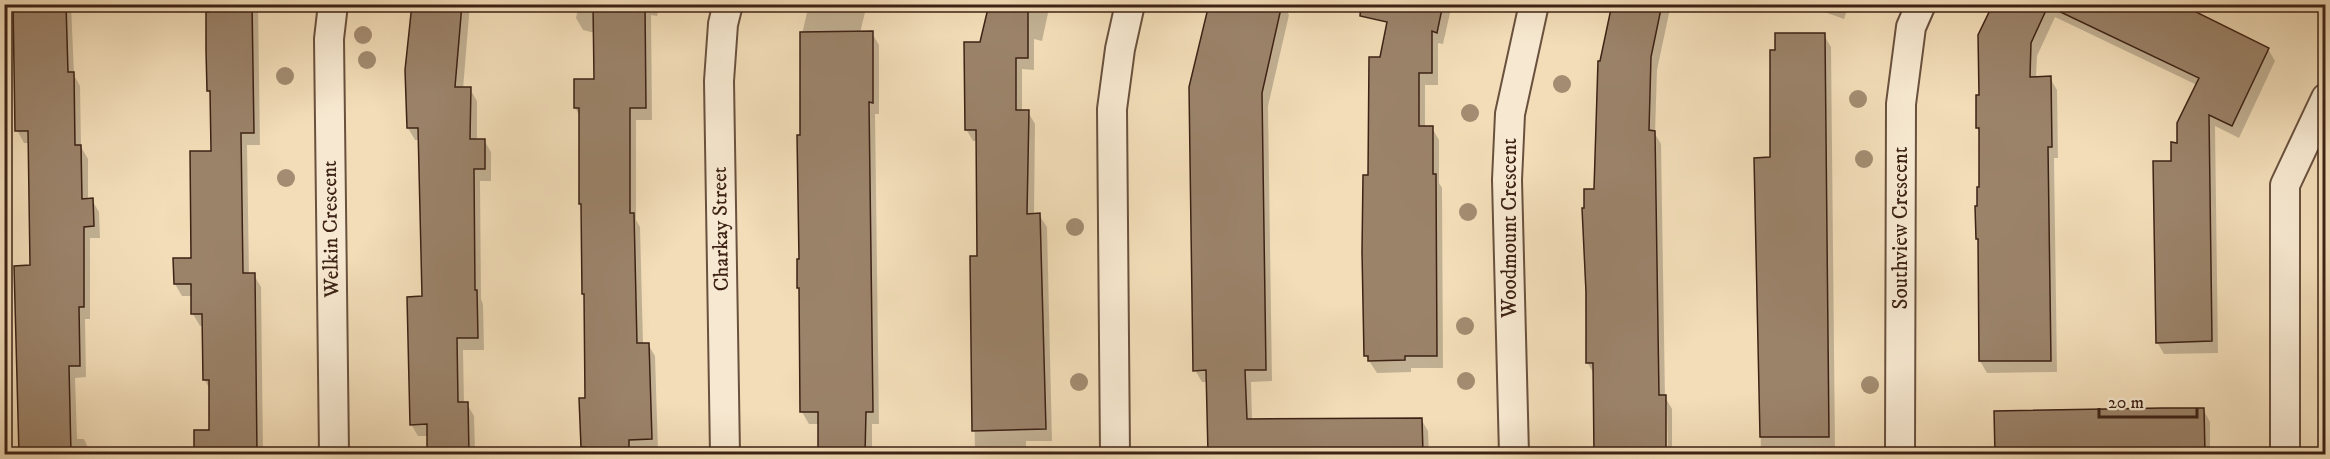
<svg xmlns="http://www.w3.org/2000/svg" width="2330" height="459" viewBox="0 0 2330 459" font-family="'IM FELL DW Pica',serif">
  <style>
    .shadow { fill: #0003 }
    .building { fill: #9b836a; stroke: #3d2215; stroke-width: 1.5 }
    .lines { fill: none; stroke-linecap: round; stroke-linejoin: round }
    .street-casing { stroke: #6a513e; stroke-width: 32 }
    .street { stroke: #f7e9d1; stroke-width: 28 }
    .tree { fill: #a38c71 }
    .labels { text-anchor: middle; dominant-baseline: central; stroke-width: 4.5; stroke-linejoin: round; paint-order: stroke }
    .street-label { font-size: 21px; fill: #3d2215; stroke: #f7e9d1 }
  </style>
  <rect width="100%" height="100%" fill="#f2ddb8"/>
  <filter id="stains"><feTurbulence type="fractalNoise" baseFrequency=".00333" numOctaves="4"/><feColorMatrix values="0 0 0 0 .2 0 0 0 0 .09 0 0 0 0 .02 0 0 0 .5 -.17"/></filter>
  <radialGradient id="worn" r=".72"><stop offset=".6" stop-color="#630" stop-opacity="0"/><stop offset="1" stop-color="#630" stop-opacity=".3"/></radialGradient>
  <g class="shadow">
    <path d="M 15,4 L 71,4 L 74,75 L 80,86 L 81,147 L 88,159 L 88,200 L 92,200 L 99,212 L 100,238 L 90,238 L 90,319 L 85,319 L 86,377 L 75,378 L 77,439 L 84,439 L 91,454 L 18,454 L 18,434 L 20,434 L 31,267 L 29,143 L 24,143 L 17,130 Z"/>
    <path d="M 210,4 L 258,4 L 260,145 L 247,145 L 249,275 L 254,275 L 261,287 L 263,454 L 195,454 L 195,431 L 211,431 L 211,391 L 204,379 L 203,326 L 200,326 L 193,314 L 193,296 L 182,296 L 175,284 L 192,259 L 213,152 L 212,96 L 208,90 Z"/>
    <path d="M 413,4 L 470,4 L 463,89 L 470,89 L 477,101 L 477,140 L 484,140 L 491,152 L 491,181 L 480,181 L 481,299 L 483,304 L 484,350 L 463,350 L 464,404 L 467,404 L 474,416 L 475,451 L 478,451 L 480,454 L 429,454 L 429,436 L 418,436 L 411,424 L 423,298 L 420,140 L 415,140 L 408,128 Z"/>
    <path d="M 579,4 L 660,4 L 657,16 L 651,15 L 652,120 L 636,120 L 636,220 L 640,227 L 643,344 L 648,344 L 655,356 L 658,451 L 655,451 L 655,454 L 587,454 L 582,446 L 587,399 L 583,208 L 580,203 L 580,116 L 575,108 L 575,81 L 596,81 L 595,33 L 583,30 L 576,18 Z"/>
    <path d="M 809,4 L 867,4 L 860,33 L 872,33 L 879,45 L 879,114 L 875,114 L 879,424 L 872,424 L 872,454 L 819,454 L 819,424 L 809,424 L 802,412 L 802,34 Z"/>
    <path d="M 990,4 L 1050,4 L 1042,41 L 1034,39 L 1034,70 L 1022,69 L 1022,112 L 1028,112 L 1035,124 L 1034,215 L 1039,215 L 1047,227 L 1052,441 L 1026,441 L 1026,454 L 975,454 L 972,258 L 978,258 L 978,141 L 973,141 L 966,129 Z"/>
    <path d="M 1210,4 L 1283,4 L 1289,15 L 1268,106 L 1272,381 L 1251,382 L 1252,421 L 1421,419 L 1428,431 L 1429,454 L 1209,454 L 1208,382 L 1202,382 L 1195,370 Z"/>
    <path d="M 1393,4 L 1452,4 L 1443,44 L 1438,43 L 1438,85 L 1425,85 L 1425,128 L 1432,128 L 1439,140 L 1439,183 L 1442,188 L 1443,368 L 1411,368 L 1411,372 L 1377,373 L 1366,356 L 1365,176 L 1369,176 L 1381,59 Z"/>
    <path d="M 1614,4 L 1671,4 L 1657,70 L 1655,134 L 1661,144 L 1665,397 L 1672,409 L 1672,454 L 1668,454 L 1667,406 L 1664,403 L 1665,454 L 1595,454 L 1594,374 L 1587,362 L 1583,209 L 1596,190 L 1602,63 Z"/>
    <path d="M 1802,4 L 1849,4 L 1844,19 Z"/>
    <path d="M 1994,4 L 2192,4 L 2190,11 L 2268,49 L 2275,61 L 2239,138 L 2215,126 L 2218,353 L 2164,354 L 2157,342 L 2173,162 L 2197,85 L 2055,17 L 2037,56 L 2036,78 L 2050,78 L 2057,90 L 2058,158 L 2054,158 L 2057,372 L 1987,373 L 1980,361 L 1979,243 L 1977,239 L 1981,188 L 1980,133 L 1977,128 L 1977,97 L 1980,97 Z"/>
    <path d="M 1824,35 L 1831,47 L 1835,448 L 1812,448 L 1812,454 L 1761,454 L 1756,159 L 1771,159 Z"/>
    <path d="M 2203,409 L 2210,422 L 2210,454 L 1996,454 L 1996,413 Z"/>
  </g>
  <g class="building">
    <path d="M 13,4 L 66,4 L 68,72 L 74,72 L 75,145 L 81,145 L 82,199 L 93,198 L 94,226 L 84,227 L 84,307 L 79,307 L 80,366 L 69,366 L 71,454 L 19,454 L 14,266 L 30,265 L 28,131 L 15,131 Z"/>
    <path d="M 209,4 L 252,4 L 254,133 L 241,133 L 243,273 L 255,273 L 257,454 L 194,454 L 194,430 L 209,430 L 209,380 L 203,380 L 202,314 L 191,314 L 191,284 L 174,284 L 173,258 L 191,258 L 190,151 L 211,151 L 210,91 L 207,91 L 206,50 L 206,12 L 209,12 Z"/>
    <path d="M 412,4 L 462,4 L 455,87 L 471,87 L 470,139 L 485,139 L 485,169 L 474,169 L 475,290 L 477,290 L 478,338 L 457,338 L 458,402 L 468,402 L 469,454 L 427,454 L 427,424 L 410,425 L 407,297 L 422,296 L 418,128 L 407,128 L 405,70 Z"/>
    <path d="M 593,4 L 645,4 L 646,108 L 630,108 L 630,213 L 634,213 L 637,343 L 649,343 L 652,439 L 629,440 L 629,454 L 585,454 L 585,447 L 581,447 L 579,398 L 585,398 L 584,294 L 582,294 L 581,204 L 579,204 L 579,108 L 574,108 L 574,79 L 594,79 Z"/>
    <path d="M 989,4 L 1028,4 L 1028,58 L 1016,58 L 1016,110 L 1029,110 L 1027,214 L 1040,213 L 1046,429 L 972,431 L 970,256 L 977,256 L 976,130 L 965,130 L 964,42 L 980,42 Z"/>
    <path d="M 1209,4 L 1282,4 L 1262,93 L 1266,370 L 1245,370 L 1247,419 L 1422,418 L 1423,454 L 1208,454 L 1206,370 L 1193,371 L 1189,87 Z"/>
    <path d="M 1361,4 L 1443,4 L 1437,33 L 1432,31 L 1432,73 L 1419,73 L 1419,126 L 1433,126 L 1433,174 L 1436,174 L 1437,356 L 1405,356 L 1405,360 L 1368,361 L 1368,356 L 1364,356 L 1362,252 L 1363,175 L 1368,175 L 1369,57 L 1380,57 L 1387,22 L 1360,16 Z"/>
    <path d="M 1612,4 L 1662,4 L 1651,57 L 1649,130 L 1655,131 L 1659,395 L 1666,395 L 1666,454 L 1594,454 L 1593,363 L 1586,363 L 1586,292 L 1582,208 L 1584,208 L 1584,189 L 1594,189 L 1598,61 L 1600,61 Z"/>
    <path d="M 1993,4 L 2180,4 L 2269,48 L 2232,126 L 2209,115 L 2212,341 L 2156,343 L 2153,161 L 2171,161 L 2171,142 L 2177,143 L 2177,123 L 2199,78 L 2048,6 L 2031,43 L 2030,77 L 2051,76 L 2052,147 L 2048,147 L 2051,361 L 1979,361 L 1978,239 L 1976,239 L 1975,206 L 1977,206 L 1977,187 L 1979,187 L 1979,128 L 1976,128 L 1976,95 L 1979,95 L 1978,35 Z"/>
    <path d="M 873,31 L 873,103 L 869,102 L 873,412 L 866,412 L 865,454 L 818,454 L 818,412 L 800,412 L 799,288 L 797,288 L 797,259 L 799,259 L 797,135 L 800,135 L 800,32 Z"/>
    <path d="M 1775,33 L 1825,33 L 1829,437 L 1760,437 L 1754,158 L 1770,157 L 1770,50 L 1775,50 Z"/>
    <path d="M 2163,408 L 2204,408 L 2205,454 L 1995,454 L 1994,411 Z"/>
  </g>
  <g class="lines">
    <g class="street-casing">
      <g id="street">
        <path d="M 333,4 L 329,39 L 334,454"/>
        <path d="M 725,454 L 719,81 L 723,24 L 728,4"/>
        <path d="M 1115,454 L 1112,109 L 1120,49 L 1130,4"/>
        <path d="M 1514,454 L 1507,180 L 1510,114 L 1534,4"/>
        <path d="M 1900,454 L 1901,104 L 1911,27 L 1921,4"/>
        <path d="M 2285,454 L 2285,185 L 2326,98"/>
      </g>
    </g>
    <use href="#street" class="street"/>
  </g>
  <g class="tree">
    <circle cx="363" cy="35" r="9"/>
    <circle cx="367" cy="60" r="9"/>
    <circle cx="285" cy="76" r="9"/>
    <circle cx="1562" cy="84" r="9"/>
    <circle cx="1858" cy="99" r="9"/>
    <circle cx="1470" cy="113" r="9"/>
    <circle cx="1864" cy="159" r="9"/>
    <circle cx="286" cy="178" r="9"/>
    <circle cx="1468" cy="212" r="9"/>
    <circle cx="1075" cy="227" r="9"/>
    <circle cx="1465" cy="326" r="9"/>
    <circle cx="1466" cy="381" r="9"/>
    <circle cx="1079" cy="382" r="9"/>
    <circle cx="1870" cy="385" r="9"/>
  </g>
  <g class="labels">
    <g class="street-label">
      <text transform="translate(1510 228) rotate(-90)">Woodmount Crescent</text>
      <text transform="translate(1901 228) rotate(-90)">Southview Crescent</text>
      <text transform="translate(331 229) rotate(-91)">Welkin Crescent</text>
      <text transform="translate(721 229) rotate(-91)">Charkay Street</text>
    </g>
  </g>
  <rect width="2330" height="459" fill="none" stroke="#f2ddb8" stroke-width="24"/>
  <rect x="6" y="6" width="2318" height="447" fill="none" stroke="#3d2215" stroke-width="3"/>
  <rect x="12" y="12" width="2306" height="435" fill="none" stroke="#3d2215" stroke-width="1.5"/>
  <path d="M2099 408v9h98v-9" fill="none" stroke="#3d2215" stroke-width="3"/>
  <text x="2108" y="408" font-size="18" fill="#3d2215" stroke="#f7e9d1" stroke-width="4.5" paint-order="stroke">20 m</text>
  <rect width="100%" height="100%" filter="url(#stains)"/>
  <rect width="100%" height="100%" fill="url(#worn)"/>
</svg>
